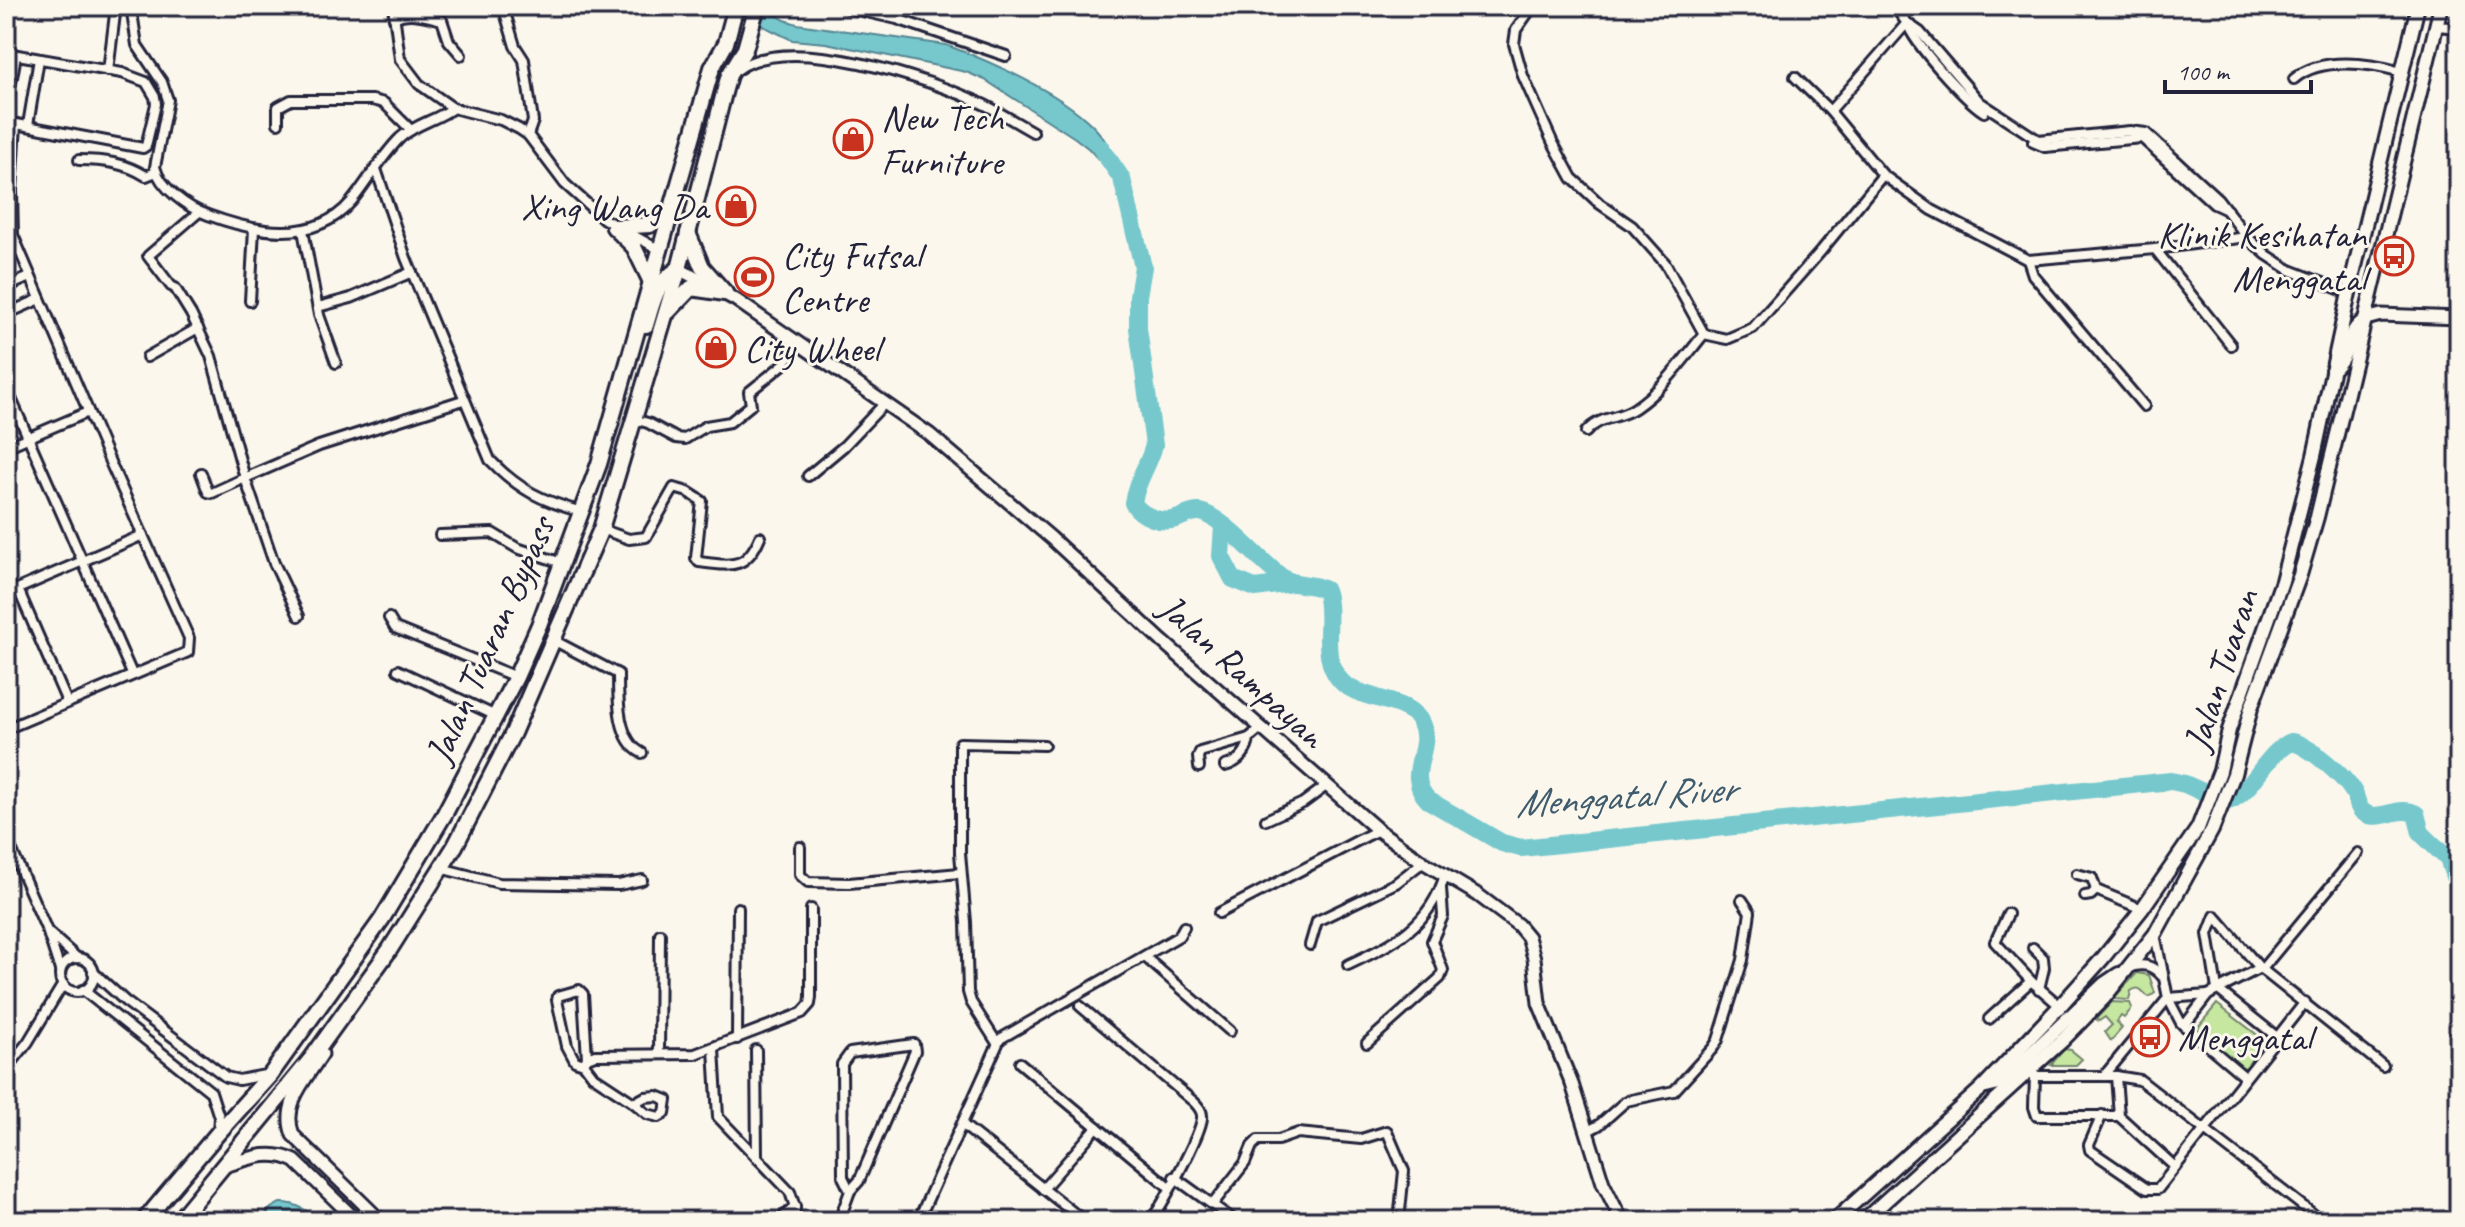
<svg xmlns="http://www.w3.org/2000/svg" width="2465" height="1227" viewBox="0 0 2465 1227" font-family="Caveat,sans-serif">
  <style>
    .green { fill: #c5e7a0; stroke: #74846e; stroke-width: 2 }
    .water { fill: #76c8cd; stroke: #548693; stroke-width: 2 }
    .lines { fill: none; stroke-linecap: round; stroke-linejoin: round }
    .river { stroke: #76c8cd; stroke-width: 18 }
    .street-casing { stroke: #22223b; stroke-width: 14 }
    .secondary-casing { stroke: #22223b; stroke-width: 17 }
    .primary-casing { stroke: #22223b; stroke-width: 18 }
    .highway-casing { stroke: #22223b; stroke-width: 20 }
    .street { stroke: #fbf7ec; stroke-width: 8 }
    .secondary { stroke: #fbf7ec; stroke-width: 11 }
    .primary { stroke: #fbf7ec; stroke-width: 12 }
    .highway { stroke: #fbf7ec; stroke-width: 14 }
    .labels { text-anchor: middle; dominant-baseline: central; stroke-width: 6; stroke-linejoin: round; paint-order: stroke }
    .poi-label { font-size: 38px; fill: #22223b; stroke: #fbf7ec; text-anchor: start }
    .street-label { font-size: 38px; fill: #22223b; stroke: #fbf7ec }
    .water-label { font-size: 40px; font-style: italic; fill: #3f5c6e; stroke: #fbf7ec }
  </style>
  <rect width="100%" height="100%" fill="#fbf7ec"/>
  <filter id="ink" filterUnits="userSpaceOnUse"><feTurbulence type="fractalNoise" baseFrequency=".0125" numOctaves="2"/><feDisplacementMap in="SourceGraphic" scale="16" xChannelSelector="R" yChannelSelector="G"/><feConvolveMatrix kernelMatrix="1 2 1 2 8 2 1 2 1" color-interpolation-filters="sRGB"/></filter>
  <g filter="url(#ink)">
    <g class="green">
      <path d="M 2137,973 L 2149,975 L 2155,993 L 2149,997 C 2142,993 2141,984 2131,991 L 2129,1000 L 2113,999 Z"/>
      <path d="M 2112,1002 L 2130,1003 L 2132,1008 L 2124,1018 L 2121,1016 L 2116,1022 L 2122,1028 L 2111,1041 L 2105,1032 L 2112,1025 L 2105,1017 L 2099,1021 L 2096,1019 Z"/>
      <path d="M 2217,1004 L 2269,1044 L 2250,1069 L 2241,1067 L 2197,1034 L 2198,1027 Z"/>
      <path d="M 2064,1049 L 2071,1050 L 2082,1059 L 2076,1065 L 2051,1065 Z"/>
    </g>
    <g class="water">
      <path d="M 702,6 L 761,6 L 785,20 L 797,24 L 946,45 C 990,61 1059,92 1092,125 C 1104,136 1112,152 1121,165 L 1110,172 L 1089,149 L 1075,138 L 985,80 L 966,72 L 826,43 L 792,40 L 757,23 Z"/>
      <path d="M 280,1203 C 296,1202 308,1211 320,1221 L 259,1221 L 271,1208 Z"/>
    </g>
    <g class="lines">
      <g class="river">
        <path d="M 1101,148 L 1122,179 L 1143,267 L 1138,296 L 1138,328 L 1154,445 C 1148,468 1136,480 1133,503 C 1141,516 1161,524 1176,519 C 1185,516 1191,511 1200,512 C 1223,516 1263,565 1283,578 C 1296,587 1311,582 1325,590 C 1335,619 1318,654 1340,680 C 1357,701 1410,697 1421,723 C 1434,750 1403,773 1428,800 L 1502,843 L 1521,848 L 2171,781 L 2185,784 L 2225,802 C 2252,796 2263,755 2291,742 C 2308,744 2345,777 2354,793 C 2357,798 2357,805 2361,810 C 2376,826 2398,803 2416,814 L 2421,833 L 2448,859 L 2455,879 L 2459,883"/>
        <path d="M 1223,526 L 1221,556 L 1233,579 L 1255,588 L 1292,583"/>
      </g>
      <g class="street-casing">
        <g id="street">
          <path d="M 131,6 L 137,45 L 162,82 L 168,100 L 155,167 C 160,188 188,208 208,215 C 254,232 314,245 351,202 C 368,181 381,157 400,138 C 415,124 437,120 453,108"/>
          <path d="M 393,6 L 400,59 L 419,84 L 453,108 L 501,120 L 519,129 L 528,135 L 565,184 L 604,219 L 660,250"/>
          <path d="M 503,6 L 515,46 L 524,60 L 533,121 L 528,135"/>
          <path d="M 840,6 L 897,19 L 1006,56"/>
          <path d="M 1533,6 L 1516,30 L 1514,44 L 1523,76 L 1552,141 L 1572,178 L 1600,204 L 1632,226 L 1665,263 L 1704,334 L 1727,339 L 1753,328 L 1821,251 L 1883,175"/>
          <path d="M 1894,6 L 1907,23 L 1920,32 L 1980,102 L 2038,140 L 2130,131 L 2146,133 L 2218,199 L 2247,237 L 2267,255 L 2290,270 L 2349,293"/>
          <path d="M 394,18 C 409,10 426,16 442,20 L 449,41 L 461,55"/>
          <path d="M 1907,23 C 1915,45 1964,99 1984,112"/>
          <path d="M 2437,26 L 2459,28"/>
          <path d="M 6,53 L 122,73 L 146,82 L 155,97 L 156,104 L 146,146 L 143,148 L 6,122"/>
          <path d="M 737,70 C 789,31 930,79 985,105 C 1001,113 1017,123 1033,132"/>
          <path d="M 108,71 L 116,6"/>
          <path d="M 1795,77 L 1830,111 L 1883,175 L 1932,210 L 2028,260 L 2155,249 L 2247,237"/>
          <path d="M 2294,79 C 2320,56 2370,63 2402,72"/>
          <path d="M 6,111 L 16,55"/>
          <path d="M 1830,111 L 1907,23"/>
          <path d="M 278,123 L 278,107 L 291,100 L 372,100 L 384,103 L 411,130"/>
          <path d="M 28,125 L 39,59"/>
          <path d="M 2033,142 L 2045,147 L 2142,138 L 2214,204 L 2227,210"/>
          <path d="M 79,160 C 104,160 125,163 146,176 L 156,172"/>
          <path d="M 376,169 L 406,258 L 490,460 C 519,490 542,501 582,512"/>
          <path d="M 199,212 L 148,256 L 171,286 L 175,288 L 191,314 L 211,356 L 245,478 L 212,493 L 208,492 L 201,473"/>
          <path d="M 303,230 L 319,315 L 336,363"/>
          <path d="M 2155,249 L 2231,345"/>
          <path d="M 2028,260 L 2033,275 L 2144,406"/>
          <path d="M 6,287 L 30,277"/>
          <path d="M 250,301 L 254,229"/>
          <path d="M 318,307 L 351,298 L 412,272"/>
          <path d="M 6,314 L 40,299"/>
          <path d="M 147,357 L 198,328"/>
          <path d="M 6,387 L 132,674"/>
          <path d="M 633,419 L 648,423 L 676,438 L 685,439 L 706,426 L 730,422 L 751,405 L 749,392 L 785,363 L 797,342"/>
          <path d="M 1586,432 C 1599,416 1619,419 1635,408 C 1664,388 1682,361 1704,334"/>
          <path d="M 6,447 L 88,412"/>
          <path d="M 808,476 L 844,446 L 884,404"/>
          <path d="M 601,529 L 629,539 L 646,537 L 674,488 L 688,492 L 702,501 L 696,558 L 699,562 C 732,566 746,570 760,537"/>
          <path d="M 440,535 L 492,533 L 517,548 L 562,563"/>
          <path d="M 18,589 L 67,702"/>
          <path d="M 6,594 L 143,535"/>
          <path d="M 299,616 L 274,563 L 245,478 L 319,446 L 463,400"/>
          <path d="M 389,618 L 395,628 L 516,677"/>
          <path d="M 553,640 L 618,674 C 618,698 617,741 642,753"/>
          <path d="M 398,670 L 496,716"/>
          <path d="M 6,729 L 188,652 L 189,638 L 110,462 L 13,235 L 12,191 L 16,124"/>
          <path d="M 1225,766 C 1238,763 1248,752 1249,738"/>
          <path d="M 1199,767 L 1198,757 L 1200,752 L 1249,738 L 1261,728"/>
          <path d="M 1266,820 L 1303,803 L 1326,786"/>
          <path d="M 6,837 L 48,933 L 60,970"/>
          <path d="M 800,847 L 800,875 L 808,882 L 849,883 L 960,873"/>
          <path d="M 440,868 L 499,883 L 619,885 L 642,880"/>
          <path d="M 2077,874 L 2092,878 L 2096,890 L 2142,909"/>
          <path d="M 2085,896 L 2091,895 L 2096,890"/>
          <path d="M 1219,913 L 1378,830"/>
          <path d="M 2008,914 L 1995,942 L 2031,981 L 2060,1006"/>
          <path d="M 49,933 L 77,958"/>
          <path d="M 2155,934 L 2168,998 L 2181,1023 L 2245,1077"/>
          <path d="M 1310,945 L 1317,921 L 1396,883 L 1423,862"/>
          <path d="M 2033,948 L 2043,958 L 2044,968 L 2039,989"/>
          <path d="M 1145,957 L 1230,1031"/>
          <circle cx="77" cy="975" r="17"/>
          <path d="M 1348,965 C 1394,943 1429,927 1445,875"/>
          <path d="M 2130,967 C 2144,963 2152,965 2162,976"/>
          <path d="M 2263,968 L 2358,853"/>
          <path d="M 93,972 L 125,1001 L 226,1077 L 239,1080 L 270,1074"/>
          <path d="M 83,990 L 211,1092 L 219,1117 L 218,1132"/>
          <path d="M 1080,1006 L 1194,1102 C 1198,1106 1203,1111 1202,1118 C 1201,1134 1161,1209 1150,1221"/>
          <path d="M 1989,1019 L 2031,981"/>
          <path d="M 2184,1026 L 2208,995 L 2260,968"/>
          <path d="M 2277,1037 L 2217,989 L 2208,934 L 2215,916 L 2260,968 L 2383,1066"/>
          <path d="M 737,1039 L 738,908"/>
          <path d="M 997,1043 L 971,1002 L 968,992 L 966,922 L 960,853 L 960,743 L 1044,745"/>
          <path d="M 1367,1043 L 1440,978 L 1443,970 L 1432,941 L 1443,916 L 1441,888"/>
          <path d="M 714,1049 L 718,1117 L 790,1192 L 795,1207 L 794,1221"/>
          <path d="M 756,1050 L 757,1158"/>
          <path d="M 659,1054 L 660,934"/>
          <path d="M 587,1058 L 595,1055 L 695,1054 L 802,1013 L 810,1004 L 811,997 L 811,909"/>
          <path d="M 1020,1063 L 1169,1187"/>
          <path d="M 584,1064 L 575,1061 L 567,1046 L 557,1000 L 558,996 L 579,990 L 583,994 L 587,1058 L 584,1064 L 593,1076 L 634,1103"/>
          <path d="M 6,1070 L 28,1042 L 63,984"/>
          <path d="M 2028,1072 L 2035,1076 L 2116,1076 L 2140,1080 L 2322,1221"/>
          <path d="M 2035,1076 L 2034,1107 L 2037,1116 L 2119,1116 L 2175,1167"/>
          <path d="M 2104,1076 L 2168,998 L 2208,995"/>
          <path d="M 2116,1076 L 2119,1116"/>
          <path d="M 657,1096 L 667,1100 L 665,1113 L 659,1117 L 647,1114 L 634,1103 L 645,1097 Z"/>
          <path d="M 2102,1115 L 2089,1145 L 2090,1150 L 2147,1189 L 2158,1189 L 2305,1002"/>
          <path d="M 963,1125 L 1084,1221"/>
          <path d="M 1586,1132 L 1599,1125 L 1626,1101 L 1674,1091 L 1713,1048 L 1718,1040 L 1743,960 L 1750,912 L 1742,900"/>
          <path d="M 1174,1177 L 1235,1221"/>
          <path d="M 1043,1189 L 1097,1127"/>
          <path d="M 1213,1204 L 1245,1163 L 1252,1146 L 1258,1140 L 1278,1140 L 1298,1133 L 1361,1139 L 1387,1131 L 1404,1171 L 1399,1221"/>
          <path d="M 778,1221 L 795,1207"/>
          <path d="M 839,1221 L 850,1191 L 859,1181 L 915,1051 L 914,1044 L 850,1053 L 842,1064 L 843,1177 L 850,1191"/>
          <path d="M 918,1221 L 1000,1039 L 1179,936 L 1184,927"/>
        </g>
      </g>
      <g class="secondary-casing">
        <g id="secondary">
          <path d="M 679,269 L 736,300 L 929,434 L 1051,538 L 1162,641 L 1378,830 L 1423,862 L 1478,895 L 1518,925 L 1528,937 L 1534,958 L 1539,1003 L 1572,1084 L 1603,1183 L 1622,1221"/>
          <path d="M 2366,319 L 2381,315 L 2459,318"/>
          <path d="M 322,1054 C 306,1079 281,1104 293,1135 L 381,1221"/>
          <path d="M 225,1166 C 250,1158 271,1149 295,1161 L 357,1221"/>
        </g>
      </g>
      <g class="primary-casing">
        <g id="primary">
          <path d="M 2332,370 C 2353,352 2343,334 2366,319"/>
          <path d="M 1982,1088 L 1999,1084 L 2104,984 L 2119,974"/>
          <path d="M 1834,1221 L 1982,1088 L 2060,1006 L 2103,958 L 2142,909 L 2198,828 L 2220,771 L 2229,730 L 2282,581 L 2314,456 L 2352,279 L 2418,6"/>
          <path d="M 1863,1221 L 2063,1040 L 2104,998 L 2155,934 L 2212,830 L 2234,774 L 2251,708 L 2300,575 L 2317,517 L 2441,6"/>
        </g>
      </g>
      <g class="highway-casing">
        <g id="highway">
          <path d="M 614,227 L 634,247 L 650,280"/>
          <path d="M 614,227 L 650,225 L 672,209"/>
          <path d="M 688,233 L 702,267 L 725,293"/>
          <path d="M 668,312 L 691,288 L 725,293"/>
          <path d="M 646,325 C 654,300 655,284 678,269"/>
          <path d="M 144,1221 L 218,1133 L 271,1074 L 382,919 L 444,815 L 516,677 L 539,625 L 599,464 L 712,68 L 726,43 L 736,6"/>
          <path d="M 178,1221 L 311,1059 L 390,949 L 455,846 L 513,733 L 601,529 L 679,269 L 725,89 L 729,75 L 745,49 L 757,6"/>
        </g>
      </g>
      <use href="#street" class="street"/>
      <use href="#secondary" class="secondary"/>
      <use href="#primary" class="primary"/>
      <use href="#highway" class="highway"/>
    </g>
  </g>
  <defs>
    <g id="shop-ring" transform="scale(2)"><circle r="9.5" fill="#fbf7ec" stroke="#c8321e" stroke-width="1.5"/><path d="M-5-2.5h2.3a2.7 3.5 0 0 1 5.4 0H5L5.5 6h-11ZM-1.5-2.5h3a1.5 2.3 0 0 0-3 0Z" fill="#c8321e"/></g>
    <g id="bus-ring" transform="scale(2)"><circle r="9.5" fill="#fbf7ec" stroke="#c8321e" stroke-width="1.5"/><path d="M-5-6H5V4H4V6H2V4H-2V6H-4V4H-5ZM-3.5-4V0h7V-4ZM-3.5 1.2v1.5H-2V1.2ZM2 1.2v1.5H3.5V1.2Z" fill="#c8321e"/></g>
    <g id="stadium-ring" transform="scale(2)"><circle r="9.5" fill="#fbf7ec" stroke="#c8321e" stroke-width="1.5"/><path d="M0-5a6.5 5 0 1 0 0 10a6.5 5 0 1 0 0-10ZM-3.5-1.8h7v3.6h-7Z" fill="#c8321e"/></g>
  </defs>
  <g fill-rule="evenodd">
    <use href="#shop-ring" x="853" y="139"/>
    <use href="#shop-ring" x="736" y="206"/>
    <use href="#bus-ring" x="2394" y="256"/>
    <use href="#stadium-ring" x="754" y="277"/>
    <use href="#shop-ring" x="716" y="348"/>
    <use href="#bus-ring" x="2150" y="1037"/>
  </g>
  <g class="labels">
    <g class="poi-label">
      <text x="881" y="117">New Tech<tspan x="881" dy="44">Furniture</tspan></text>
      <text x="708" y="206" text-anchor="end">Xing Wang Da</text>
      <text x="2366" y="234" text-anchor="end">Klinik Kesihatan<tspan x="2366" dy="44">Menggatal</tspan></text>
      <text x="782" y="255">City Futsal<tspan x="782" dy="44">Centre</tspan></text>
      <text x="744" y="348">City Wheel</text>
      <text x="2178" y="1037">Menggatal</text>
    </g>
    <g class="street-label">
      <text transform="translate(490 640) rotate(-66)">Jalan Tuaran Bypass</text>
      <text transform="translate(2221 670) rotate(-72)">Jalan Tuaran</text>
      <text transform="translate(1242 671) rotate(42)">Jalan Rampayan</text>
    </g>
    <g class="water-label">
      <text transform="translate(1625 796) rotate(-4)">Menggatal River</text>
    </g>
  </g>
  <rect width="2465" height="1227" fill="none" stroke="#fbf7ec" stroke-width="32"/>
  <rect x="16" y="16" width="2433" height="1195" fill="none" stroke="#22223b" stroke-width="3" filter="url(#ink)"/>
  <path d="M2165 80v12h146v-12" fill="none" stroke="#22223b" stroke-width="4"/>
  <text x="2177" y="80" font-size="24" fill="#22223b" stroke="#fbf7ec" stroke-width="6" paint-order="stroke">100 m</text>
</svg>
